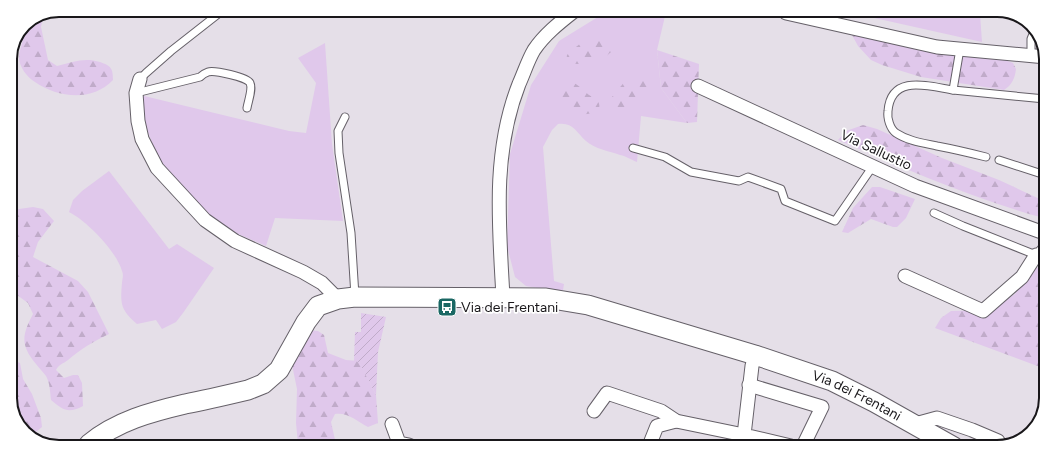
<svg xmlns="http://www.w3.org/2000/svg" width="1056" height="457" viewBox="0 0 1056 457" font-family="Figtree,sans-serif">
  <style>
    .grass { fill: #e0c8eb }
    .forest { fill: url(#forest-firs) }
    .garden { fill: url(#garden-furrows) }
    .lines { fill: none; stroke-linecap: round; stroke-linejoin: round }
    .lane-casing { stroke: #656068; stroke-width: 9 }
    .street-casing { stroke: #656068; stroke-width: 15 }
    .secondary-casing { stroke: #656068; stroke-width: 21 }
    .lane { stroke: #fff; stroke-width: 7 }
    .street { stroke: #fff; stroke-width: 13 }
    .secondary { stroke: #fff; stroke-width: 19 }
    .labels { text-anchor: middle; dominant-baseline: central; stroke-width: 3.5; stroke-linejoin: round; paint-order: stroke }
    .street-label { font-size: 14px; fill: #19171a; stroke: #fff }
    .poi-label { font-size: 14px; fill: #19171a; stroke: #fff; text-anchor: start }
    .rim { fill: none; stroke: #19171a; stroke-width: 2 }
  </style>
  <defs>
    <pattern id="forest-firs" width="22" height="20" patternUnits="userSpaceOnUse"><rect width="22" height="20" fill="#e0c8eb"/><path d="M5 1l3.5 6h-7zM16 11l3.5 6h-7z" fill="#c0abc9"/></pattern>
    <pattern id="garden-furrows" width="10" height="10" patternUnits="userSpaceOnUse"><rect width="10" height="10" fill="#e0c8eb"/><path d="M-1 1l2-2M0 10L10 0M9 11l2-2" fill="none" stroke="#c0abc9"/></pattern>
  </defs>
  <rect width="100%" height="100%" fill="#e5dfe8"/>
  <g class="grass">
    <path d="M 606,12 L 666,12 L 657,50 L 661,88 L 687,123 L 641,116 L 637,162 C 632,160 626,156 620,155 C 609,151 595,149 586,141 C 576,132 573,122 558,124 L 552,130 L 543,147 L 554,281 L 564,284 L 563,290 L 550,290 L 526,286 L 515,277 L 507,246 L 510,154 L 531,85 L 559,41 Z"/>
    <path d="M 852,13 L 980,14 L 982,42 Z"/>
    <path d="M 325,43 L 332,144 L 343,221 L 275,218 L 266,246 L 238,234 L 210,216 L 185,191 L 166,168 L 156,153 L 140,112 L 140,95 L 289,131 L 306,133 L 316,83 L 298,58 Z"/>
    <path d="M 109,171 L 169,249 L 177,244 L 214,268 L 183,313 L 176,322 L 162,329 L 156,320 L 137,324 C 121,310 120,305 122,283 C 122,280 124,275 122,271 C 117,252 87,221 69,212 L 73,200 L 82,191 Z"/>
  </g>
  <g class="forest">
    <path d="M 43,17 L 41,27 L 48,60 L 57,66 C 72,62 85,57 100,62 C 111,66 113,68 113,80 C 92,102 58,98 35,82 C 27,77 19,67 19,57 C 19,52 22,45 23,39 C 24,34 22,29 25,24 Z"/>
    <path d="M 852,35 L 882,41 L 1005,60 L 1013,63 L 1016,69 C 1015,78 1012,85 1004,90 L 921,77 L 882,65 L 871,60 L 858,46 Z"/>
    <path d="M 603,37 L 614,42 L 615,48 C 602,63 585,66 566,63 L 567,55 C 579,43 586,39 603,37 Z"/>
    <path d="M 657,50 L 699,64 L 697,122 L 687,123 L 661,88 Z"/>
    <path d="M 635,77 L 645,77 L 653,84 C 647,103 624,113 606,108 L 607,103 L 626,80 Z"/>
    <path d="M 566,80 C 578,83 580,88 589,95 C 591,96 595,98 597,100 C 607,114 583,116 575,113 C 570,111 566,106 563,102 C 557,94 557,93 561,83 Z"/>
    <path d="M 863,125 L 877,129 L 942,158 L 999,180 L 1044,201 L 1044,218 C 973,199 906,169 838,140 L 846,131 Z"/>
    <path d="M 872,187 L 880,187 L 915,199 L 906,218 L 897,227 L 893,227 L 871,219 L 848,233 L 842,232 L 853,208 Z"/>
    <path d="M 33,207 L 43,209 L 54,221 L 38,242 L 33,257 L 78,281 L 88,292 L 109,334 C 94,341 81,349 68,360 C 63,364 59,364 56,370 L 64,378 L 73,375 L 78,375 L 82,383 L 83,406 C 68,414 63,410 51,400 C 50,392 50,383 46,376 C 43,372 39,368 36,364 C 20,345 22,335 33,314 L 28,303 L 10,290 L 10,208 L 19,209 Z"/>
    <path d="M 1044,266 L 1043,365 L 1040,367 L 935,328 L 941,318 L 951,311 L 991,310 L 1015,294 L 1033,269 Z"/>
    <path d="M 307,330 L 318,331 L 324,335 L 328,353 L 346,360 L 359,361 L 376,395 L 378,423 L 368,427 C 357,421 347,412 335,414 L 331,422 L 336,444 L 298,444 L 296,423 L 297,389 L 291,360 Z"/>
    <path d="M 10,360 L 13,360 L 20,363 L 23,379 L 32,394 L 41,418 L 42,427 L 31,436 L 20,428 L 10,401 Z"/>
  </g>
  <path class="garden" d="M 361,313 L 386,317 L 378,352 L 376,395 L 359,362 L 354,361 L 355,332 L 361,332 Z"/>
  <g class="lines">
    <g class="lane-casing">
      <g id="lane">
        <path d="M 960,49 L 953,90 L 1045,99"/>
        <path d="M 1031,56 L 1031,39 L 1033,34 L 1037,32"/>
        <path d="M 140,79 L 146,73 L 171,51 L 222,11"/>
        <path d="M 953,90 C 928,86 891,74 888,111 C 887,118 890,129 896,133 C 908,141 923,143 937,146 C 953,149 970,153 986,157"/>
        <path d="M 136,93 L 200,77 C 202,75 205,73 208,72 C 214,70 247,77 250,83 C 253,89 248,101 247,108"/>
        <path d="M 345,117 L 338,131 L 339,153 L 351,233 L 355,296"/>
        <path d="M 633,148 L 665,157 L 691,172 L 739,181 L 748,177 L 781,189 L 785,201 L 835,221 L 873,166"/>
        <path d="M 999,160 L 1045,175"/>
        <path d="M 934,213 L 963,226 L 1036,255 L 1044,245"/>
      </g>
    </g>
    <g class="street-casing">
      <g id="street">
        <path d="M 786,13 L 937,47 L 1046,57"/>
        <path d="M 140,79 L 136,93 L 138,121 L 142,139 L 157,168 L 205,220 L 235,241 L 303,272 L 322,283 L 338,299"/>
        <path d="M 698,86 L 915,186 L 1044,233"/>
        <path d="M 905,276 L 983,311 L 1022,277 L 1036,255"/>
        <path d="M 503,297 C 499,224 492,153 519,84 C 524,73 528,60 534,50 C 544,35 559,23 573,12"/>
        <path d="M 755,355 L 752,366 L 744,435 L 791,446"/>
        <path d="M 749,385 L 822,407 L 803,446"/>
        <path d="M 594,411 L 607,393 L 661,411 L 676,421 L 744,435"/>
        <path d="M 392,424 L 399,443 L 409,445"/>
        <path d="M 915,424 L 937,418 L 972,430 L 998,441 L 1001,446"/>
        <path d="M 649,446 L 657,426 L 676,421"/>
        <path d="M 737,446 L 744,435"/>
      </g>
    </g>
    <g class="secondary-casing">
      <g id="secondary">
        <path id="s1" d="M 89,444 C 117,421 151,412 185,404 C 206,400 227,395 248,390 L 263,384 L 279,370 L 306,322 L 318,306 L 338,299 L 355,297 L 546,298 L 588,305 L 755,355 L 832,381 L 874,402 L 954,447"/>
      </g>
    </g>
    <use href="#lane" class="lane"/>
    <use href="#street" class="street"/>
    <use href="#secondary" class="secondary"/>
  </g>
  <defs>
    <g id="bus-square" transform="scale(1)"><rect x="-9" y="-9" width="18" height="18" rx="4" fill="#1a6763" stroke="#fff"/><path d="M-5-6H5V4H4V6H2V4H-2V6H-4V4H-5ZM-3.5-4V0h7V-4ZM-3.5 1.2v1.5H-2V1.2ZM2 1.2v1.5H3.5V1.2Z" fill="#fff"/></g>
  </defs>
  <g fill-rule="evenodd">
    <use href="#bus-square" x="447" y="307"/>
  </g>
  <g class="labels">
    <g class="street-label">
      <text transform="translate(876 150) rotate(25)">Via Sallustio</text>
      <text stroke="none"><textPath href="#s1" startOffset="838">Via dei Frentani</textPath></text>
    </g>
    <g class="poi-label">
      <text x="461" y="307">Via dei Frentani</text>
    </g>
  </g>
  <path d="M0 0H1056V457H0ZM59 17H997A42 42 0 0 1 1039 59V398A42 42 0 0 1 997 440H59A42 42 0 0 1 17 398V59A42 42 0 0 1 59 17Z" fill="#fff" fill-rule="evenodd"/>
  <path class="rim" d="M59 17H997A42 42 0 0 1 1039 59V398A42 42 0 0 1 997 440H59A42 42 0 0 1 17 398V59A42 42 0 0 1 59 17Z"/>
</svg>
